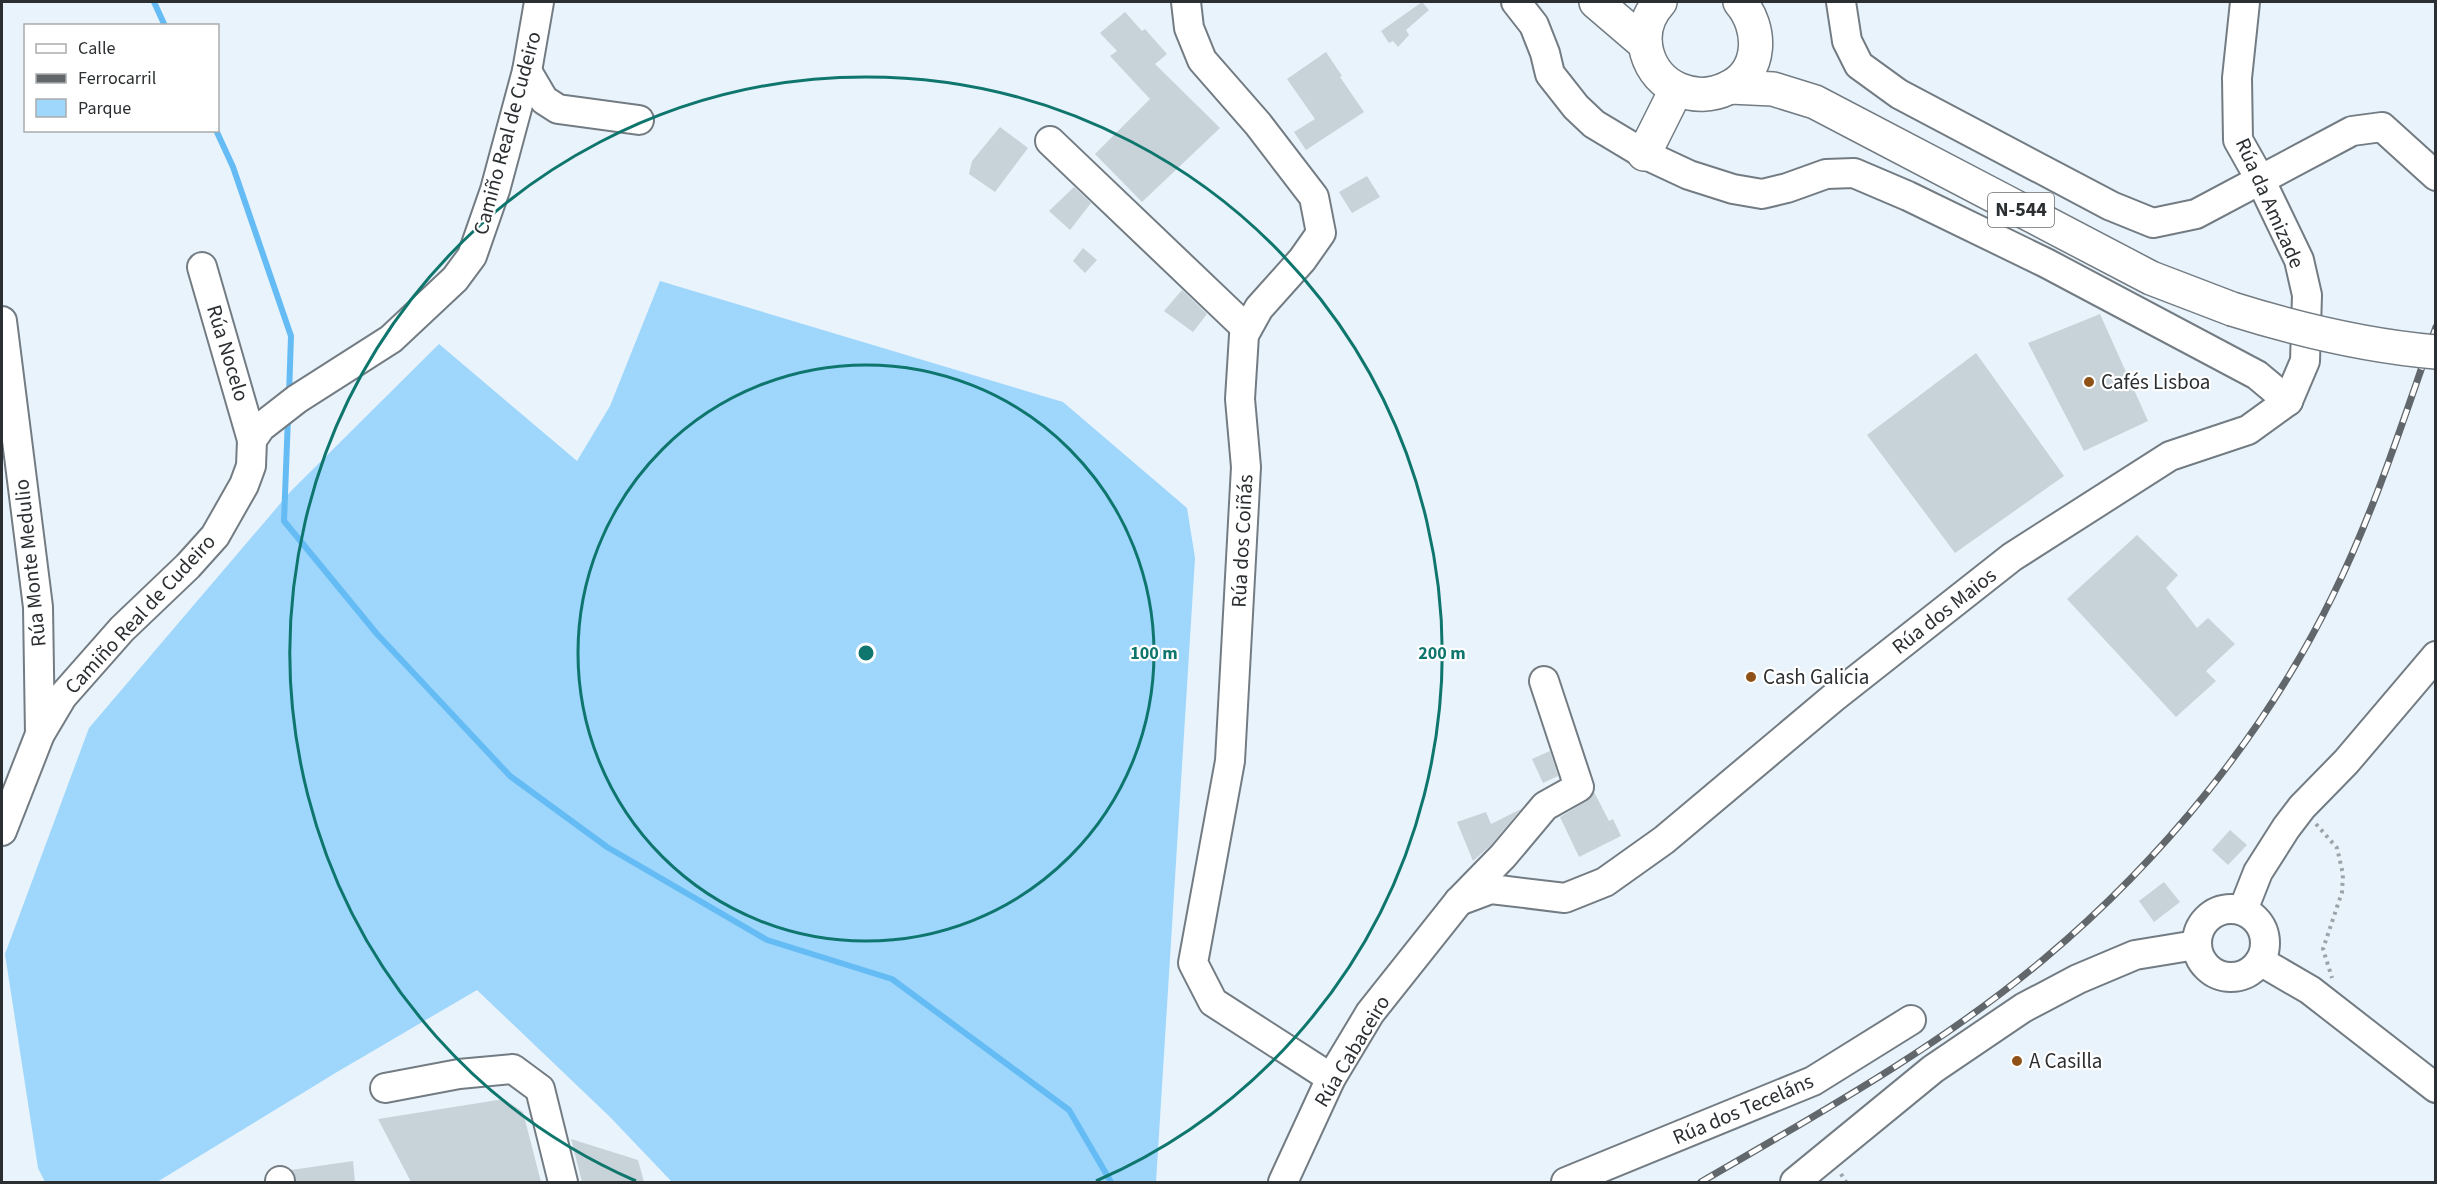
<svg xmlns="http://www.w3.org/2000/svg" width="2437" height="1184" viewBox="0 0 2437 1184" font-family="'Source Sans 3',sans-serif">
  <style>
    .green { fill: #9ed6fc }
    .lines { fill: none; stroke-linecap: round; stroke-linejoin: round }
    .stream { stroke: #65bcf4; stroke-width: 6 }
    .building { fill: #c8d2d9 }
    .minor-casing { stroke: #737c83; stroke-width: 32 }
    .highway-casing { stroke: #737c83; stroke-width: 36 }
    .path { stroke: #9ca4a9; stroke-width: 4; stroke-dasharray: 3 4.5; stroke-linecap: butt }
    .minor { stroke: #fff; stroke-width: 28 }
    .highway { stroke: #fff; stroke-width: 33 }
    .rail-casing { stroke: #61676b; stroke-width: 7 }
    .rail { stroke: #fff; stroke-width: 4.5; stroke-dasharray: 14; stroke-linecap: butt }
    .highway-bridge-casing { stroke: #737c83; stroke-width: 36; stroke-linecap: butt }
    .highway-bridge { stroke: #fff; stroke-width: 33 }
    .ring { fill: none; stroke: #0f766e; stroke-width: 3 }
    .poi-dot { fill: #8f5116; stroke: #fff; stroke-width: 2 }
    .labels { text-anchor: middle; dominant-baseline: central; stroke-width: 4.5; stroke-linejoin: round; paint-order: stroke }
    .shield { fill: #fff; stroke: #6b6d6f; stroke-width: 1.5 }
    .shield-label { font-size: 20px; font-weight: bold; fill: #2b2f31 }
    .street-label { font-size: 21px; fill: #2b2f31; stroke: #fff }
    .poi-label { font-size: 21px; fill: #2b2f31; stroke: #fff; text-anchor: start }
    .centre { fill: #0f766e; stroke: #fff; stroke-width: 3 }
    .ring-label { font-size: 18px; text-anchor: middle; font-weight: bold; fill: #0f766e; stroke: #fff; stroke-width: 4.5; stroke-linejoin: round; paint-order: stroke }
  </style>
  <rect width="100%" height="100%" fill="#e9f3fb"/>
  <path class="green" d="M 660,281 L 1063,402 L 1187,508 L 1195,558 L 1156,1182 L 672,1182 L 610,1117 L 477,990 L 337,1072 L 157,1182 L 45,1182 L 38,1168 L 5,954 L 89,728 L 291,491 L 439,344 L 577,461 L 610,406 Z"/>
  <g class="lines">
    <g class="stream">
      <path d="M 154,2 L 165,26"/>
      <path d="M 216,130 L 233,167 L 291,336 L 289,395"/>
      <path d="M 288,417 L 284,521 L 377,634 L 510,776 L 607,847 L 767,940 L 892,979 L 1069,1110 L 1111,1182"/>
    </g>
  </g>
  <g class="building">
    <path d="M 1422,2 L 1429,10 L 1406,30 L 1409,35 L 1398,47 L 1393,41 L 1389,43 L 1381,31 Z"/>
    <path d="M 1125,12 L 1142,31 L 1145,29 L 1167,54 L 1155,64 L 1220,128 L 1142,202 L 1095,154 L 1150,99 L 1110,56 L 1117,51 L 1100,33 Z"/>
    <path d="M 1326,52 L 1342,76 L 1340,77 L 1364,112 L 1306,150 L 1294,132 L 1315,119 L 1287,79 Z"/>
    <path d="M 1000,127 L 1028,148 L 995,192 L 969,174 L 972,161 Z"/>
    <path d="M 1367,176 L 1380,197 L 1352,213 L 1339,192 Z"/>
    <path d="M 1074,187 L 1091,203 L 1070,230 L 1049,211 Z"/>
    <path d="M 1083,248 L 1097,260 L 1085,273 L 1073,261 Z"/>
    <path d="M 1182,290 L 1207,314 L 1193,332 L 1164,311 Z"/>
    <path d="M 2100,314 L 2148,421 L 2084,451 L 2028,343 Z"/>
    <path d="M 1976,353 L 2064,476 L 1955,553 L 1867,435 Z"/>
    <path d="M 2137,535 L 2178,575 L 2166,588 L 2197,628 L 2208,618 L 2235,644 L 2206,671 L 2216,681 L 2176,717 L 2067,599 Z"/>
    <path d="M 1550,751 L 1558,776 L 1543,783 L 1532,759 Z"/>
    <path d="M 1594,792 L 1609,821 L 1613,819 L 1621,836 L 1579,857 L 1560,817 L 1587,801 Z"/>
    <path d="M 1521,809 L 1491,845 L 1473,861 L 1457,822 L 1486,812 L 1491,824 Z"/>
    <path d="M 2230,830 L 2247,845 L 2228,865 L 2212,850 Z"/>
    <path d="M 2164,882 L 2180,902 L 2154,922 L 2139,901 Z"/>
    <path d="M 504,1099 L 523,1112 L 541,1182 L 411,1182 L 378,1119 Z"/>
    <path d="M 571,1139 L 638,1160 L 644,1182 L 582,1182 Z"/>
    <path d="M 353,1161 L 355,1182 L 296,1182 L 291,1170 Z"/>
  </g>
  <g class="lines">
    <g class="minor-casing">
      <g id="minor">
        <path d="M 1186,2 L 1189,28 L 1202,60 L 1258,124 L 1314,197 L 1321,233 L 1302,260 L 1259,308 L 1244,335 L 1240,399 L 1246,467 L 1230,761 L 1193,963 L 1213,1002 L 1331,1078"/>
        <path d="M 1516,2 L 1534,25 L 1545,53 L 1550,74 L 1576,107 L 1594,124 L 1644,154 L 1689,175 L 1733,189 L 1762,194 L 1787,188 L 1826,174 L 1854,173 L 1908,196 L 2046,263 L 2257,375 L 2288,401"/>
        <path d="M 1841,2 L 1847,41 L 1859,65 L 1899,94 L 2111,206 L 2153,223 L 2196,214 L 2352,131 L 2382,127 L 2436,176"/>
        <path d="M 2245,2 L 2237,78 L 2238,140 L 2260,179 L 2299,260 L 2307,295 L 2305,361 L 2288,401"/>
        <path d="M 527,71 L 544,100 L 558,109 L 639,120"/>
        <path d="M 1050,141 L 1247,329"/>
        <path d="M 202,267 L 252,440"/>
        <path d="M 2,321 L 38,607 L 40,734"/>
        <path d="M 2,831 L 40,734 L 62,697 L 122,629 L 188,566 L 215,536 L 244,485 L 251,466 L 252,440 L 261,427 L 297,399 L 391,339 L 455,279 L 472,256 L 495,190 L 527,71 L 539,2"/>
        <path d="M 1459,901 L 1491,889 L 1565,898 L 1605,882 L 1664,840 L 1833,698 L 2012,557 L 2170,456 L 2248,430 L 2288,401"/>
        <circle cx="2231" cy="943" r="34"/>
        <path d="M 2243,910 L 2258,872 L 2286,828 L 2302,807 L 2346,762 L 2436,656"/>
        <path d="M 2260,961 L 2310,990 L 2436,1088"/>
        <path d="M 385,1088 L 459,1074 L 513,1069 L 540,1089 L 563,1182"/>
        <path d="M 280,1181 L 280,1182"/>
        <path d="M 1283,1182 L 1331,1078 L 1370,1013 L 1459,901 L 1503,856 L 1545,806 L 1579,787 L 1544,681"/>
        <path d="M 1566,1182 L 1813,1081 L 1911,1020"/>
        <path d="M 1795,1182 L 1933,1069 L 2023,1008 L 2078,979 L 2135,955 L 2196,945"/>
      </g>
    </g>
    <g class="highway-casing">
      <g id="highway">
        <path d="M 1596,2 L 1645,44"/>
        <path d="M 1660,2 C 1647,16 1642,34 1647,53 C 1657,88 1695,104 1728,88 C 1763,72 1762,27 1740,2"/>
        <path d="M 1730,87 L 1773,89 L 1815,102 L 2151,278 L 2232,309"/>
        <path d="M 1644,154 L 1676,90"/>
      </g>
    </g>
    <g class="path">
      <path d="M 2316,824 L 2337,848 L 2343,874 L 2342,892 L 2323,949 L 2332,978"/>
      <path d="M 1841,1174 L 1846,1182"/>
    </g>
    <use href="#minor" class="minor"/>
    <use href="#highway" class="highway"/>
    <g class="rail-casing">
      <path id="rail" d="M 1701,1182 C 1818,1114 1939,1047 2044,959 C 2161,861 2266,733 2333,595 C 2375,510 2404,417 2436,327"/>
    </g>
    <use href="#rail" class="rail"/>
    <g class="highway-bridge-casing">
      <path id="highway-bridge" d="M 2232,309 C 2299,330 2365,346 2436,352"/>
    </g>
    <use href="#highway-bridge" class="highway-bridge"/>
  </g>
  <g class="ring">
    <circle cx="866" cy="653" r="288"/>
    <path d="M636 1181A576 576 0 1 1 1096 1181"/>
  </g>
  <g class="poi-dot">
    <circle cx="2089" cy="382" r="6"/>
    <circle cx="1751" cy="677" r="6"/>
    <circle cx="2017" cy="1061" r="6"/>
  </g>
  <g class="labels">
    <rect class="shield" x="1988" y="193" width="66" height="34" rx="4.5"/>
    <g class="shield-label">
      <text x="2021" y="210">N-544</text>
    </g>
    <g class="street-label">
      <text transform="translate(507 133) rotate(-75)">Camiño Real de Cudeiro</text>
      <text transform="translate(2270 203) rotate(66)">Rúa da Amizade</text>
      <text transform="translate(228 353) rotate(73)">Rúa Nocelo</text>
      <text transform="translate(1242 541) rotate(-87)">Rúa dos Coiñás</text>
      <text transform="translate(30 563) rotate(-96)">Rúa Monte Medulio</text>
      <text transform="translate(1944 611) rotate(-38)">Rúa dos Maios</text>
      <text transform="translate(140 614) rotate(-47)">Camiño Real de Cudeiro</text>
      <text transform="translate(1352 1051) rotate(-59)">Rúa Cabaceiro</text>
      <text transform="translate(1743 1109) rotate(-23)">Rúa dos Teceláns</text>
    </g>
    <g class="poi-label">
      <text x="2101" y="382">Cafés Lisboa</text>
      <text x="1763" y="677">Cash Galicia</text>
      <text x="2029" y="1061">A Casilla</text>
    </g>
  </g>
  <circle cx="866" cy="653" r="9" class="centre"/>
  <g class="ring-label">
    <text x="1154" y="659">100 m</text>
    <text x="1442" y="659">200 m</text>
  </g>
  <rect width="2437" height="1184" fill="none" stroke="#2b2f31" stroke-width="6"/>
  <rect x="24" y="24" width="195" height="108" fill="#ffffff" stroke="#aaacad" stroke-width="1.5"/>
  <rect x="36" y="44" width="30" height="9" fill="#ffffff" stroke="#aaacad" stroke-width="1.5"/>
  <text x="78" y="54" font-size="18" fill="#2b2f31">Calle</text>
  <rect x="36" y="74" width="30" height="9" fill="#61676b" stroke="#aaacad" stroke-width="1.5"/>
  <text x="78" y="84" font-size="18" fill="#2b2f31">Ferrocarril</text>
  <rect x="36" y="99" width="30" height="18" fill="#9ed6fc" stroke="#aaacad" stroke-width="1.5"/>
  <text x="78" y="114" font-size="18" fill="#2b2f31">Parque</text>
</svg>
